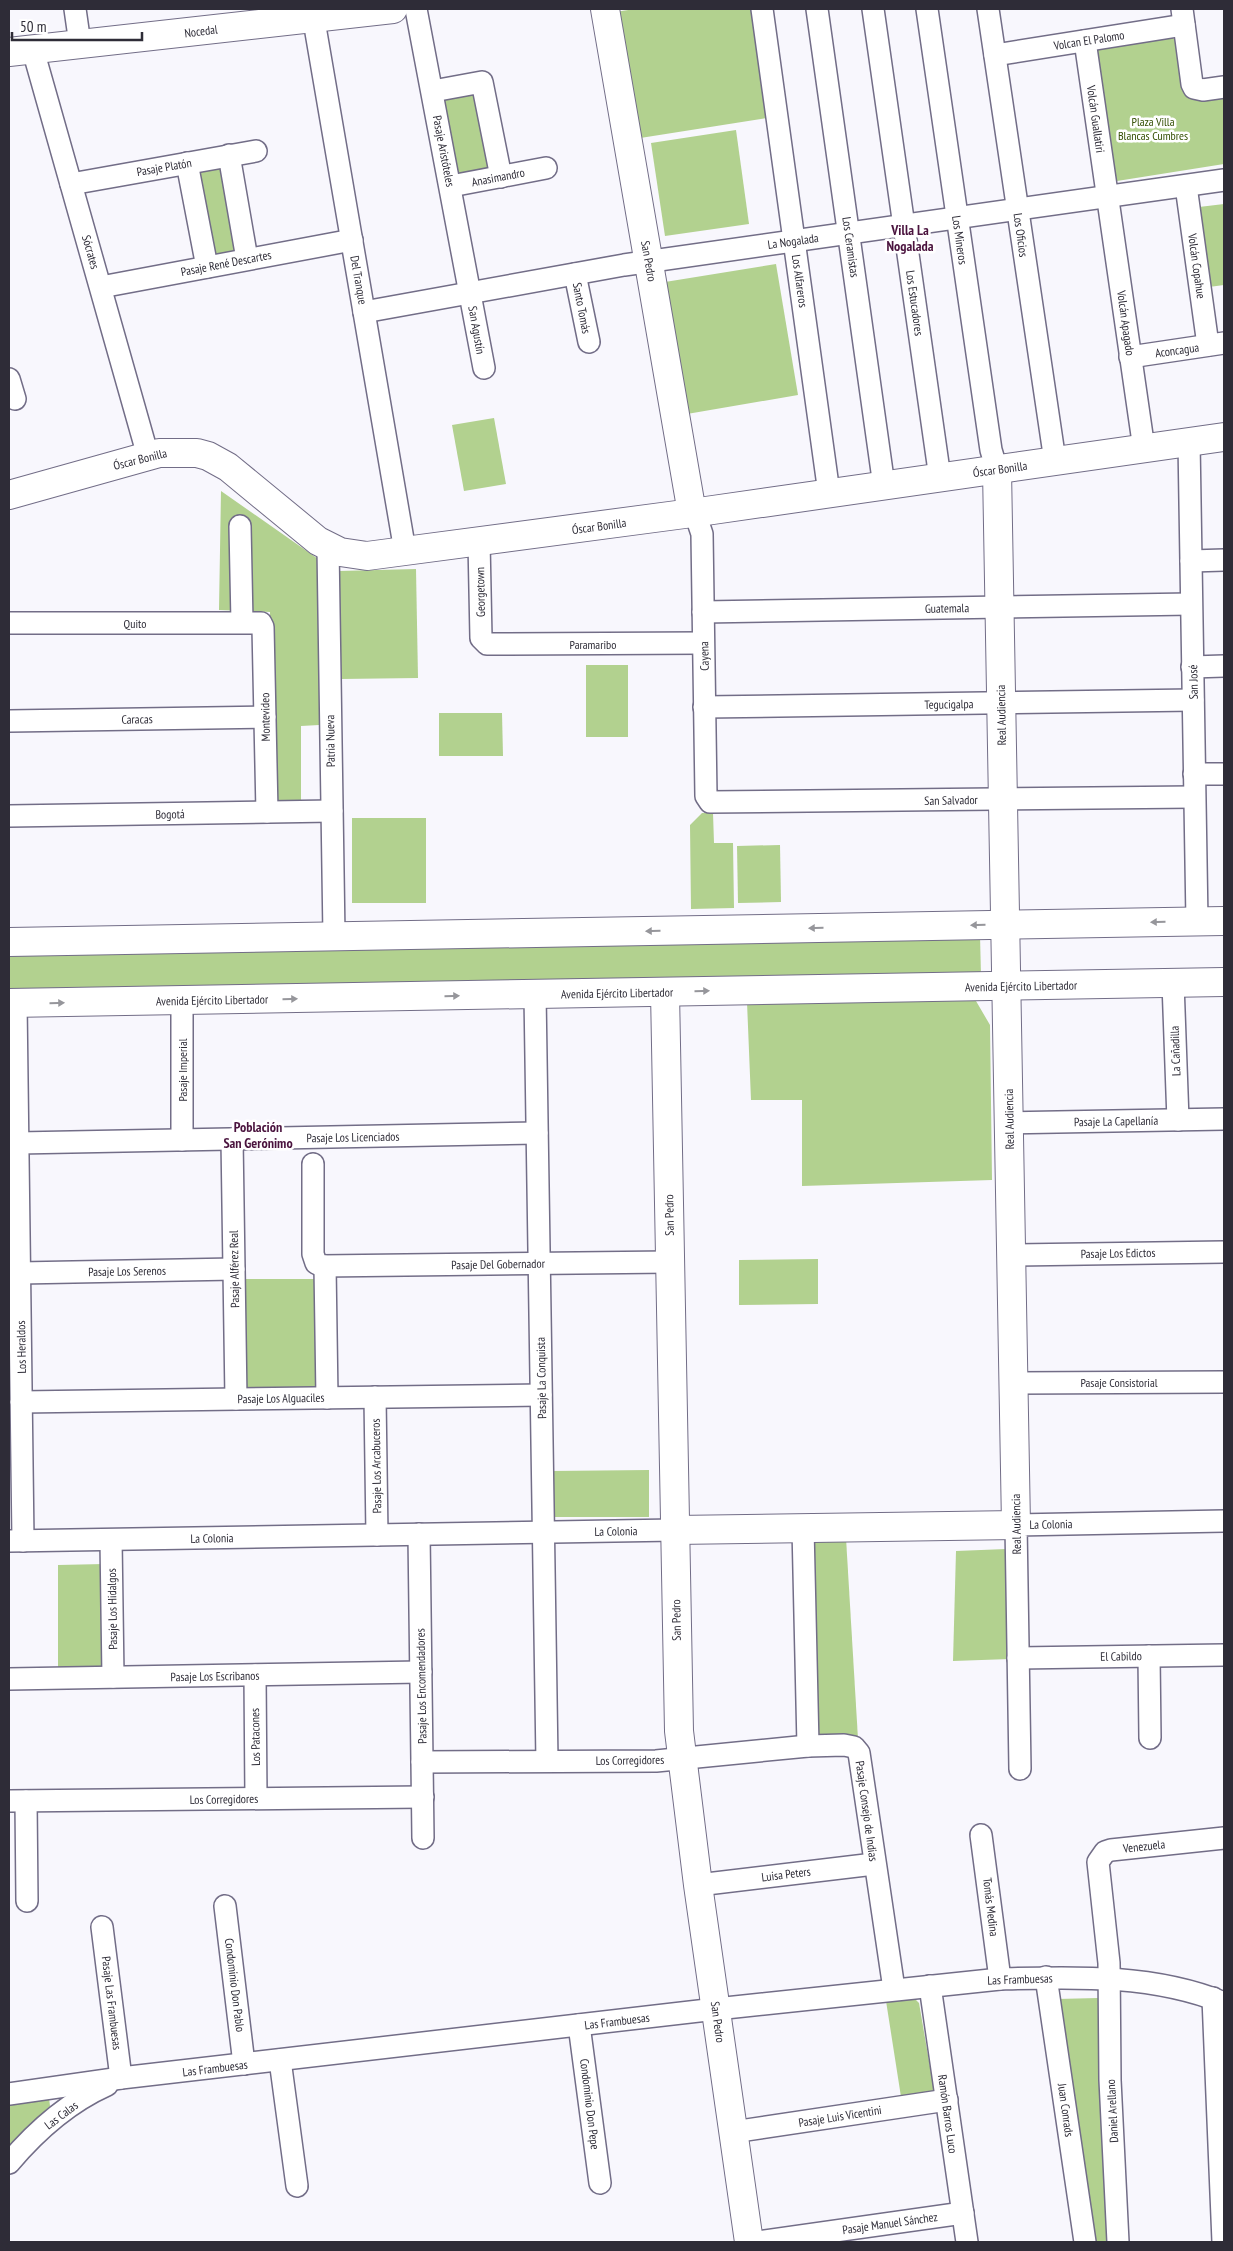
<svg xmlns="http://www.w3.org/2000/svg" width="1233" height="2251" viewBox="0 0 1233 2251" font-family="'PT Sans Narrow',sans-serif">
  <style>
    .green { fill: #b2d18f }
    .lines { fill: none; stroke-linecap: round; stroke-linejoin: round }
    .street-casing { stroke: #726d87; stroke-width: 24 }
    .secondary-casing { stroke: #726d87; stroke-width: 30 }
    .street { stroke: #fff; stroke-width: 21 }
    .secondary { stroke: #fff; stroke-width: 28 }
    .oneway { fill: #96969b }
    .labels { text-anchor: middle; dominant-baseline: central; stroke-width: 5; stroke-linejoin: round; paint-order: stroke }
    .street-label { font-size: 12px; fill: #2e2c37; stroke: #fff }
    .park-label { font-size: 12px; fill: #334e02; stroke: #fff }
    .neighbourhood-label { font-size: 14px; font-weight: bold; fill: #4a133e; stroke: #fff }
  </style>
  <rect width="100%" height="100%" fill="#f8f7fd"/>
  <g class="green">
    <path d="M 635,9 L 751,9 L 767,118 L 634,139 L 615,12 Z"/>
    <path d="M 1170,35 L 1179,44 L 1186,94 L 1196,98 L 1224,92 L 1224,164 L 1117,181 L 1112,175 L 1093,47 Z"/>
    <path d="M 475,88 L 490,171 L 456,178 L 441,94 Z"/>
    <path d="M 736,130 L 749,224 L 665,236 L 651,143 Z"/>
    <path d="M 225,163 L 241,253 L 210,259 L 192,168 Z"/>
    <path d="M 1224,204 L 1224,285 L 1209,287 L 1199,207 Z"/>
    <path d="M 776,264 L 798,395 L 687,414 L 665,282 Z"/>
    <path d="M 494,418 L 506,484 L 464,491 L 452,425 Z"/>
    <path d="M 221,491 L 321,561 L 319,725 L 301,726 L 301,800 L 272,800 L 270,612 L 219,610 Z"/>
    <path d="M 416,569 L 418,678 L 341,679 L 339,571 Z"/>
    <rect x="586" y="665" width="42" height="72"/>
    <path d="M 439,713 L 502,713 L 503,756 L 439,756 Z"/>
    <path d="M 702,813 L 713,813 L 714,843 L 733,843 L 734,908 L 691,909 L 690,825 Z"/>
    <rect x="352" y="818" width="74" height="85"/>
    <path d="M 780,845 L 781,902 L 738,903 L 737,846 Z"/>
    <path d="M 980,935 L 981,976 L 9,992 L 9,948 Z"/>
    <path d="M 976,1001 L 990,1025 L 992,1180 L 802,1186 L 802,1100 L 751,1100 L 747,1002 Z"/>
    <path d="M 818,1259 L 818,1304 L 739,1305 L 739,1260 Z"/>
    <path d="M 239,1279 L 315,1279 L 317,1387 L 248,1389 L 239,1385 Z"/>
    <path d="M 649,1470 L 649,1517 L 553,1517 L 552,1471 Z"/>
    <path d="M 846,1538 L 858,1739 L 813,1740 L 808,1539 Z"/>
    <path d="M 1006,1549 L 1010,1659 L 953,1661 L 956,1551 Z"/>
    <path d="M 104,1564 L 104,1666 L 58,1669 L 58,1565 Z"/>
    <path d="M 914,1998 L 919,2003 L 934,2090 L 927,2095 L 901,2097 L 886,2001 Z"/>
    <path d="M 1098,1998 L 1110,2242 L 1092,2242 L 1057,1999 Z"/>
    <path d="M 49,2098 L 50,2106 L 9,2146 L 9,2103 Z"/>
  </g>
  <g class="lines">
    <g class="street-casing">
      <g id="street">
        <path d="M 75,9 L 80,44"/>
        <path d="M 312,9 L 405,551"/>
        <path d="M 416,9 L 484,368"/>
        <path d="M 762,9 L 829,493"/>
        <path d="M 817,9 L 884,486"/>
        <path d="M 873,9 L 940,478"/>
        <path d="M 927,9 L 991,450 L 997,470"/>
        <path d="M 988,9 L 1055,461"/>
        <path d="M 1182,9 L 1192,84 L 1194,88 L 1203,90 L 1224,87"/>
        <path d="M 1085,41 L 1144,449"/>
        <path d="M 33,50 L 148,456"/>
        <path d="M 995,55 L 1184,25"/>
        <path d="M 433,91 L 482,82 L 501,177"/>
        <path d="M 229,155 L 247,259"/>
        <path d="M 187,163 L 207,267"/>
        <path d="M 71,184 L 256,151"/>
        <path d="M 451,186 L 546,168"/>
        <path d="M 1186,186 L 1208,345"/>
        <path d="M 575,274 L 589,342"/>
        <path d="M 101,287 L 352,240"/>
        <path d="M 364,312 L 624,265 L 1224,180"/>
        <path d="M 1130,357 L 1224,343"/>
        <path d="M 9,379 L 15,399"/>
        <path d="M 1189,442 L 1197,921"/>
        <path d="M 692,513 L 698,522 L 702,534 L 706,796 L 710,802 L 1194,797"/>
        <path d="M 240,526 L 242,622"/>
        <path d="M 479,542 L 481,638 L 487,644 L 703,643"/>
        <path d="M 328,547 L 334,936"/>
        <path d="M 1191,561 L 1224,560"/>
        <path d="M 703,612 L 1191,604"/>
        <path d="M 9,623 L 261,623 L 263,627 L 267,812"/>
        <path d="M 1192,667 L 1224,666"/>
        <path d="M 704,707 L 1193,700"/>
        <path d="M 9,721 L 265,717"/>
        <path d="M 1194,774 L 1224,774"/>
        <path d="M 9,816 L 332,811"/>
        <path d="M 1173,983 L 1178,1120"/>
        <path d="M 535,994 L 547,1761"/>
        <path d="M 182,1000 L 182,1140"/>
        <path d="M 16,1003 L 23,1541"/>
        <path d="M 1009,1123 L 1224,1119"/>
        <path d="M 232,1139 L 236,1399"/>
        <path d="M 18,1143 L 537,1133"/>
        <path d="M 313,1164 L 313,1254 L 316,1263 L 322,1266 L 670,1262"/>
        <path d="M 1011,1255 L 1224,1252"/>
        <path d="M 325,1266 L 327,1398"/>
        <path d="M 20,1273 L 234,1269"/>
        <path d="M 1014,1383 L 1224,1382"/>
        <path d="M 375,1397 L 377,1535"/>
        <path d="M 21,1402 L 541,1395"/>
        <path d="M 803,1528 L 808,1746"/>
        <path d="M 419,1534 L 423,1838"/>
        <path d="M 111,1540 L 113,1677"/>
        <path d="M 9,1541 L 675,1530"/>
        <path d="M 1149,1656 L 1150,1738"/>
        <path d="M 1018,1658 L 1224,1655"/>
        <path d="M 255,1675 L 256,1798"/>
        <path d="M 9,1679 L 421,1672"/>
        <path d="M 422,1762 L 656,1761 L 808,1746 L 844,1745 L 854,1747 L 859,1753 L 894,1989"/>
        <path d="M 1020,1769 L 1016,1525 L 1224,1521"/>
        <path d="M 9,1801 L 423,1797"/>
        <path d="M 26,1801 L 27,1901"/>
        <path d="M 981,1835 L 1000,1979"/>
        <path d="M 698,1885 L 874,1864"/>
        <path d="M 225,1906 L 244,2064"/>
        <path d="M 102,1927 L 121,2078"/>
        <path d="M 1046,1977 L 1085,2242"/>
        <path d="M 930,1986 L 967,2242"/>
        <path d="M 1213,1998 L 1223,2242"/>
        <path d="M 579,2025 L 600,2183"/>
        <path d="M 280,2060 L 297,2186"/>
        <path d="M 9,2094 L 121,2078 L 716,2009 L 1000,1979 C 1074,1977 1154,1974 1224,2003"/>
        <path d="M 733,2132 L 947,2100"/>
        <path d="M 9,2163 C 36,2131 69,2102 107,2085"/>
        <path d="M 757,2242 L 963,2213"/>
        <path d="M 1118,2242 L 1110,2080 L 1109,1963 L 1098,1862 L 1105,1852 L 1111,1850 L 1224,1838"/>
      </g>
    </g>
    <g class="secondary-casing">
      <g id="secondary">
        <path d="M 605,9 L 692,513"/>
        <path d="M 9,52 L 393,9"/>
        <path d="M 9,495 L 159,453 L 197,453 L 208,456 L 228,467 L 318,541 L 340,552 L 367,556 L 692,513 L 1224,437"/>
        <path d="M 9,942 L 1224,921"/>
        <path d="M 665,992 L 679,1731 L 698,1885 L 749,2242"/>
        <path d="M 9,1003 L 1224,982"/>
        <path d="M 675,1530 L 1016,1525 L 997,470"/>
      </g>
    </g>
    <use href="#street" class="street"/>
    <use href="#secondary" class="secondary"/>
  </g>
  <defs><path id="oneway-solid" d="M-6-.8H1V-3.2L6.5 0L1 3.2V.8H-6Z" transform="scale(1.25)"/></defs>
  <g class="oneway">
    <use href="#oneway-solid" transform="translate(1158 922) rotate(179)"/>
    <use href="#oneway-solid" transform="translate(978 925) rotate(179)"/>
    <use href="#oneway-solid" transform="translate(816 928) rotate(179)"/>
    <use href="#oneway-solid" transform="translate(653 931) rotate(179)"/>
    <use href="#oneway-solid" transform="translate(702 991) rotate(-1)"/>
    <use href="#oneway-solid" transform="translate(452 996) rotate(-1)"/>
    <use href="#oneway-solid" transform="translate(290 999) rotate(-1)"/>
    <use href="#oneway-solid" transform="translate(57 1003) rotate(-1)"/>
  </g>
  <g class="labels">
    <g class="street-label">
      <text transform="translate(201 31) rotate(-7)">Nocedal</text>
      <text transform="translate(1089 40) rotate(-9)">Volcan El Palomo</text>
      <text transform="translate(1096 119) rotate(82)">Volcán Guallatiri</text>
      <text transform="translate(444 151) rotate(79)">Pasaje Aristóteles</text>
      <text transform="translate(164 167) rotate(-10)">Pasaje Platón</text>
      <text transform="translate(498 177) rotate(-11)">Anasimandro</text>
      <text transform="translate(1021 235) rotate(82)">Los Oficios</text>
      <text transform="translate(960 240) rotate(82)">Los Mineros</text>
      <text transform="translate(793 241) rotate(-8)">La Nogalada</text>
      <text transform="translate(851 247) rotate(82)">Los Ceramistas</text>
      <text transform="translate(91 252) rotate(74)">Sócrates</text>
      <text transform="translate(649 261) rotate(80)">San Pedro</text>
      <text transform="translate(226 263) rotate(-11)">Pasaje René Descartes</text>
      <text transform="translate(1197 266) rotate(82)">Volcán Copahue</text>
      <text transform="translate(359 280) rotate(80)">Del Tranque</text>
      <text transform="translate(800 281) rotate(82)">Los Alfareros</text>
      <text transform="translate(915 303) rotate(82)">Los Estucadores</text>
      <text transform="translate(582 308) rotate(79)">Santo Tomás</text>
      <text transform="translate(1126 323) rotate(82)">Volcán Apagado</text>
      <text transform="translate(477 330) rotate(80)">San Agustín</text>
      <text transform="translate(1177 350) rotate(-8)">Aconcagua</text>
      <text transform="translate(140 459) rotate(-14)">Óscar Bonilla</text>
      <text transform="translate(1000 469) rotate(-8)">Óscar Bonilla</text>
      <text transform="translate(599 526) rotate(-8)">Óscar Bonilla</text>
      <text transform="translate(480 592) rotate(-91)">Georgetown</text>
      <text transform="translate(947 608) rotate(-1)">Guatemala</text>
      <text x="135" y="623">Quito</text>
      <text x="593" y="644">Paramaribo</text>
      <text transform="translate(704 656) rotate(-91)">Cayena</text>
      <text transform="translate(1193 682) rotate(-91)">San José</text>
      <text transform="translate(949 704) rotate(-1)">Tegucigalpa</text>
      <text transform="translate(1001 715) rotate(-91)">Real Audiencia</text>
      <text transform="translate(265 717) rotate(-91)">Montevideo</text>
      <text transform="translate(137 719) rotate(-1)">Caracas</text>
      <text transform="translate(330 741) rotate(-91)">Patria Nueva</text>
      <text transform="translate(951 800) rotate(-1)">San Salvador</text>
      <text transform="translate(170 814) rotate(-1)">Bogotá</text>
      <text transform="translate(1021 986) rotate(-1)">Avenida Ejército Libertador</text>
      <text transform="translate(617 993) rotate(-1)">Avenida Ejército Libertador</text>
      <text transform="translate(212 1000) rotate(-1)">Avenida Ejército Libertador</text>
      <text transform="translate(1175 1051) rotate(-92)">La Cañadilla</text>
      <text transform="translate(182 1070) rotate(-90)">Pasaje Imperial</text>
      <text transform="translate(1009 1119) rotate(-91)">Real Audiencia</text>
      <text transform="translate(1116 1121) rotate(-1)">Pasaje La Capellanía</text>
      <text transform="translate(353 1137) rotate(-1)">Pasaje Los Licenciados</text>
      <text transform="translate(669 1215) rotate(-91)">San Pedro</text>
      <text transform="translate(1118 1253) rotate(-1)">Pasaje Los Edictos</text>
      <text transform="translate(498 1264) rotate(-1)">Pasaje Del Gobernador</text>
      <text transform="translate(234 1269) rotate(-91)">Pasaje Alférez Real</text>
      <text transform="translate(127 1271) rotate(-1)">Pasaje Los Serenos</text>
      <text transform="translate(21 1347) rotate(-91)">Los Heraldos</text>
      <text transform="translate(541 1378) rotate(-91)">Pasaje La Conquista</text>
      <text x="1119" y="1382">Pasaje Consistorial</text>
      <text transform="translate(281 1398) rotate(-1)">Pasaje Los Alguaciles</text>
      <text transform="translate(376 1466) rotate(-91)">Pasaje Los Arcabuceros</text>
      <text transform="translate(1016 1524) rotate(-91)">Real Audiencia</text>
      <text transform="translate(1051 1524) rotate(-1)">La Colonia</text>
      <text transform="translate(616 1531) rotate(-1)">La Colonia</text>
      <text transform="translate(212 1538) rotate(-1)">La Colonia</text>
      <text transform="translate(112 1609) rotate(-91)">Pasaje Los Hidalgos</text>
      <text transform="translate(676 1620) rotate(-91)">San Pedro</text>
      <text transform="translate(1121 1656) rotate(-1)">El Cabildo</text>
      <text transform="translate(215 1676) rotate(-1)">Pasaje Los Escribanos</text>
      <text transform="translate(421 1686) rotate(-91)">Pasaje Los Encomendadores</text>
      <text transform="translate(255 1737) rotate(-91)">Los Patacones</text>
      <text transform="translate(630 1760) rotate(-1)">Los Corregidores</text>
      <text transform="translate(224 1799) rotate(-1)">Los Corregidores</text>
      <text transform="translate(867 1811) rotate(82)">Pasaje Consejo de Indias</text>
      <text transform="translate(1144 1846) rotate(-6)">Venezuela</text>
      <text transform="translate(786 1874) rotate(-7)">Luisa Peters</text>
      <text transform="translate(991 1907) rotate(83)">Tomás Medina</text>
      <text transform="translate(1020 1979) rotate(-2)">Las Frambuesas</text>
      <text transform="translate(235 1985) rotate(83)">Condominio Don Pablo</text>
      <text transform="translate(112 2003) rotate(83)">Pasaje Las Frambuesas</text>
      <text transform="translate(617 2021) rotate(-7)">Las Frambuesas</text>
      <text transform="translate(718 2022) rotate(82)">San Pedro</text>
      <text transform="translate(215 2068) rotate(-7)">Las Frambuesas</text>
      <text transform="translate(590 2104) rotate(83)">Condominio Don Pepe</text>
      <text transform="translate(1066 2110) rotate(82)">Juan Conrads</text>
      <text transform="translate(1112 2111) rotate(-93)">Daniel Arellano</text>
      <text transform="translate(948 2114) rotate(82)">Ramón Barros Luco</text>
      <text transform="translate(61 2115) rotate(-37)">Las Calas</text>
      <text transform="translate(840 2116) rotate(-9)">Pasaje Luis Vicentini</text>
      <text transform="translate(890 2223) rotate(-8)">Pasaje Manuel Sánchez</text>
    </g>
    <g class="park-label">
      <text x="1153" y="121">Plaza Villa<tspan x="1153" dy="14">Blancas Cumbres</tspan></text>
    </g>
    <g class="neighbourhood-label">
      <text x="910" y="230">Villa La<tspan x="910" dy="16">Nogalada</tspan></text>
      <text x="258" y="1127">Población<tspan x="258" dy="16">San Gerónimo</tspan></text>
    </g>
  </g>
  <rect width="1233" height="2251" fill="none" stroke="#2e2c37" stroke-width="20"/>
  <path d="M12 32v8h130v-8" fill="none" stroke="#2e2c37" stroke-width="2.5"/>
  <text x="20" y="32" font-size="15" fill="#2e2c37" stroke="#ffffff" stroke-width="4" paint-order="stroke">50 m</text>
</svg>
